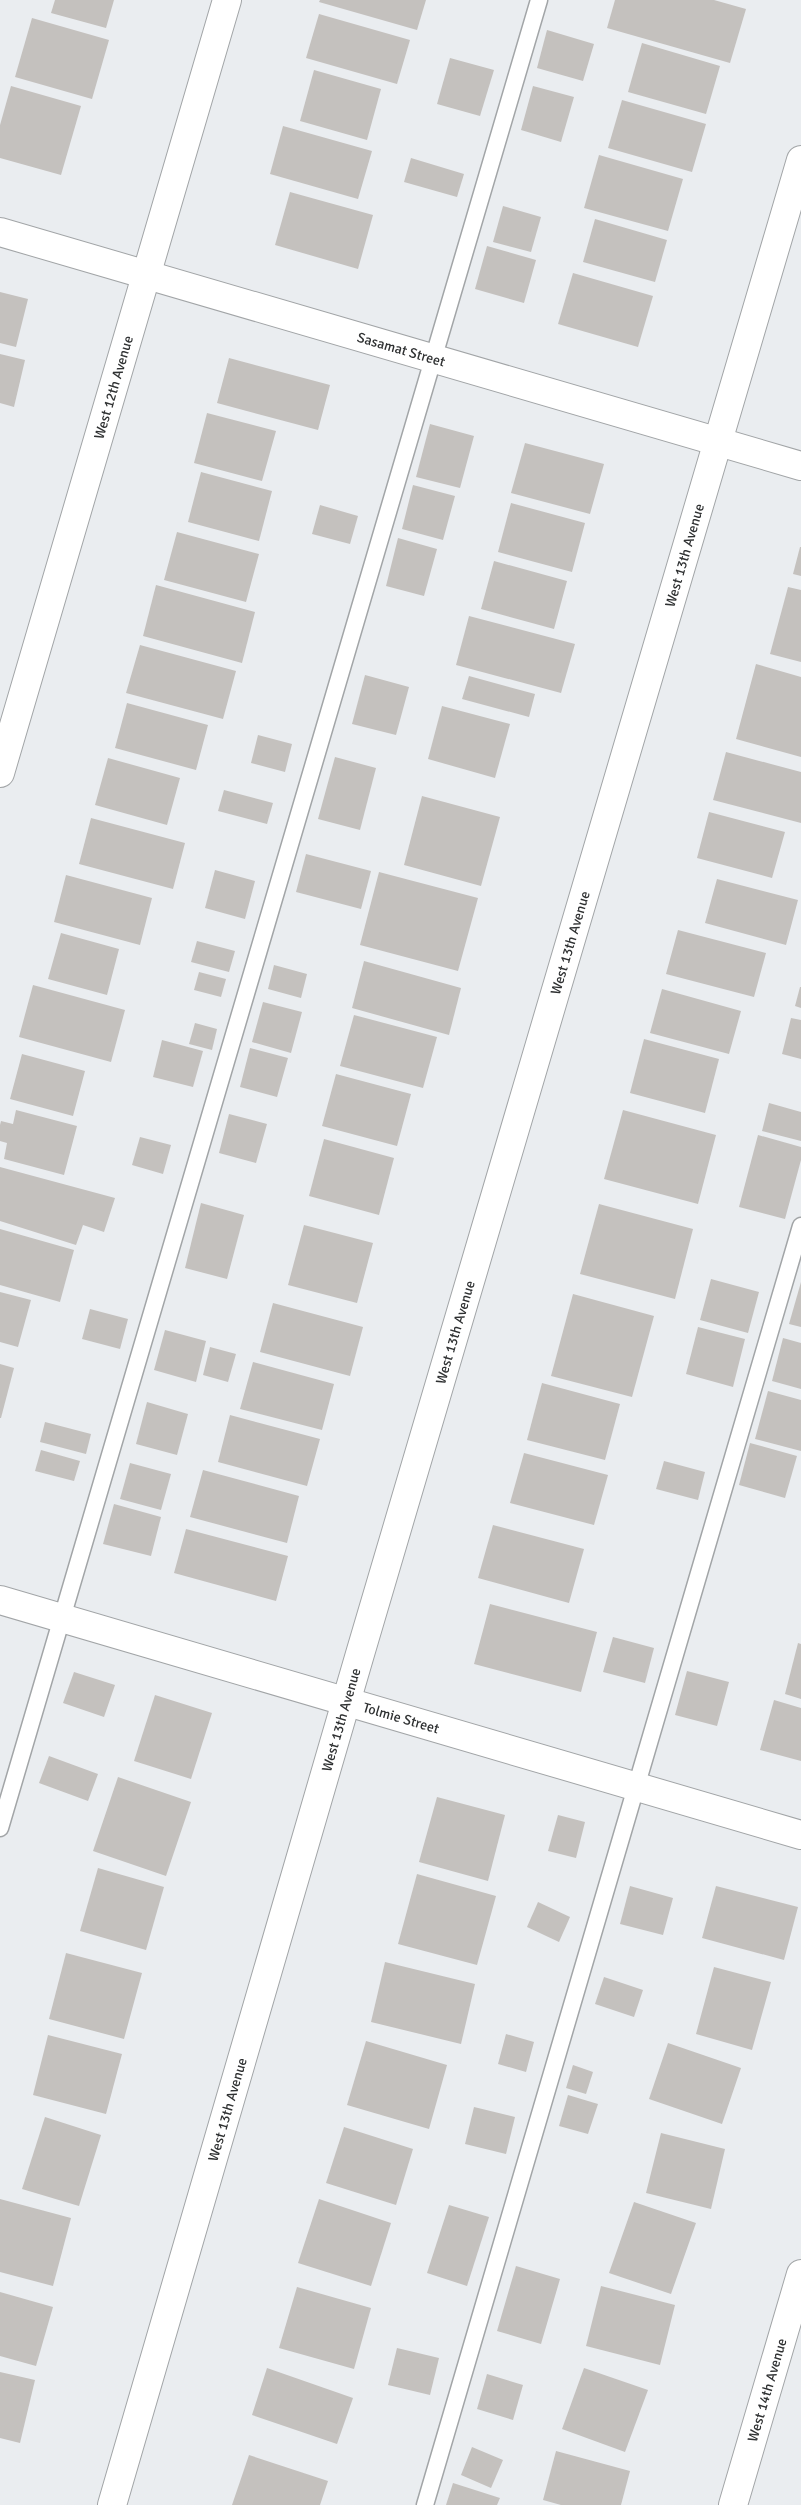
<svg xmlns="http://www.w3.org/2000/svg" width="801" height="2505" viewBox="0 0 801 2505" font-family="Signika,sans-serif">
  <style>
    .building { fill: #c4c1be }
    .lines { fill: none; stroke-linecap: round; stroke-linejoin: round }
    .service-casing { stroke: #a2a5a7; stroke-width: 19 }
    .minor-casing { stroke: #a2a5a7; stroke-width: 30 }
    .service { stroke: #fff; stroke-width: 16 }
    .minor { stroke: #fff; stroke-width: 28 }
    .labels { text-anchor: middle; dominant-baseline: central; stroke-width: 5; stroke-linejoin: round; paint-order: stroke }
    .street-label { font-size: 14px; fill: #2f3132; stroke: #eaedf0 }
  </style>
  <rect width="100%" height="100%" fill="#eaedf0"/>
  <g class="building">
    <path d="M 55,0 L 114,0 L 106,28 L 51,13 Z"/>
    <path d="M 320,0 L 426,0 L 417,30 L 319,2 Z"/>
    <path d="M 615,0 L 714,0 L 746,9 L 730,63 L 607,28 Z"/>
    <path d="M 319,14 L 410,40 L 397,84 L 306,58 Z"/>
    <path d="M 32,18 L 109,40 L 92,99 L 15,77 Z"/>
    <path d="M 547,30 L 594,44 L 583,81 L 537,68 Z"/>
    <path d="M 642,43 L 720,66 L 706,114 L 628,92 Z"/>
    <path d="M 450,58 L 494,70 L 480,116 L 437,104 Z"/>
    <path d="M 314,70 L 381,89 L 367,140 L 300,121 Z"/>
    <path d="M 11,86 L 81,106 L 61,175 L 0,158 L 0,125 Z"/>
    <path d="M 533,86 L 574,97 L 561,142 L 521,130 Z"/>
    <path d="M 622,100 L 706,124 L 692,172 L 608,148 Z"/>
    <path d="M 283,126 L 372,151 L 358,199 L 270,174 Z"/>
    <path d="M 599,155 L 683,179 L 668,231 L 584,208 Z"/>
    <path d="M 411,158 L 464,174 L 457,197 L 404,182 Z"/>
    <path d="M 290,192 L 373,215 L 358,269 L 275,245 Z"/>
    <path d="M 503,206 L 541,217 L 531,252 L 493,242 Z"/>
    <path d="M 595,219 L 667,240 L 655,282 L 583,262 Z"/>
    <path d="M 487,246 L 536,260 L 524,303 L 475,289 Z"/>
    <path d="M 573,273 L 653,296 L 638,347 L 558,324 Z"/>
    <path d="M 0,292 L 28,299 L 16,347 L 0,343 Z"/>
    <path d="M 0,354 L 25,360 L 14,407 L 0,403 Z"/>
    <path d="M 229,358 L 330,385 L 318,430 L 217,403 Z"/>
    <path d="M 207,413 L 276,431 L 262,481 L 194,463 Z"/>
    <path d="M 430,424 L 474,436 L 460,488 L 416,477 Z"/>
    <path d="M 525,443 L 604,464 L 590,514 L 511,493 Z"/>
    <path d="M 201,472 L 272,491 L 259,541 L 188,522 Z"/>
    <path d="M 413,485 L 455,496 L 443,540 L 402,529 Z"/>
    <path d="M 511,503 L 585,523 L 572,572 L 498,552 Z"/>
    <path d="M 320,505 L 358,516 L 350,544 L 312,534 Z"/>
    <path d="M 177,532 L 259,554 L 246,602 L 164,580 Z"/>
    <path d="M 398,538 L 437,549 L 424,596 L 386,586 Z"/>
    <path d="M 800,547 L 801,547 L 801,576 L 793,574 Z"/>
    <path d="M 494,561 L 567,581 L 554,629 L 481,609 Z"/>
    <path d="M 156,585 L 255,612 L 242,663 L 143,636 Z"/>
    <path d="M 788,587 L 801,590 L 801,662 L 770,654 Z"/>
    <path d="M 469,616 L 575,644 L 561,693 L 456,665 Z"/>
    <path d="M 140,645 L 236,671 L 223,719 L 126,693 Z"/>
    <path d="M 756,664 L 801,677 L 801,757 L 736,739 Z"/>
    <path d="M 365,675 L 409,687 L 396,735 L 352,724 Z"/>
    <path d="M 469,676 L 535,694 L 529,717 L 462,699 Z"/>
    <path d="M 127,703 L 208,725 L 196,770 L 115,748 Z"/>
    <path d="M 442,706 L 510,724 L 495,778 L 428,759 Z"/>
    <path d="M 258,735 L 292,744 L 285,772 L 251,763 Z"/>
    <path d="M 726,752 L 801,772 L 801,823 L 713,800 Z"/>
    <path d="M 335,757 L 376,768 L 360,830 L 318,819 Z"/>
    <path d="M 108,758 L 180,778 L 167,825 L 95,805 Z"/>
    <path d="M 224,790 L 273,803 L 267,824 L 218,811 Z"/>
    <path d="M 422,796 L 500,817 L 481,886 L 404,865 Z"/>
    <path d="M 709,812 L 785,832 L 772,878 L 697,858 Z"/>
    <path d="M 91,818 L 185,843 L 173,889 L 79,864 Z"/>
    <path d="M 306,854 L 371,871 L 361,909 L 296,892 Z"/>
    <path d="M 215,870 L 255,881 L 245,919 L 205,908 Z"/>
    <path d="M 379,872 L 478,898 L 458,971 L 360,945 Z"/>
    <path d="M 66,875 L 152,898 L 140,945 L 54,922 Z"/>
    <path d="M 717,879 L 798,900 L 786,945 L 705,923 Z"/>
    <path d="M 678,930 L 766,953 L 754,997 L 666,974 Z"/>
    <path d="M 61,933 L 119,949 L 107,995 L 48,979 Z"/>
    <path d="M 197,941 L 235,951 L 229,972 L 191,962 Z"/>
    <path d="M 364,961 L 461,988 L 449,1035 L 352,1008 Z"/>
    <path d="M 274,965 L 307,974 L 301,998 L 268,989 Z"/>
    <path d="M 199,972 L 226,979 L 221,997 L 194,990 Z"/>
    <path d="M 33,985 L 125,1010 L 111,1062 L 19,1037 Z"/>
    <path d="M 800,987 L 801,987 L 801,1008 L 795,1006 Z"/>
    <path d="M 662,989 L 741,1011 L 729,1054 L 650,1033 Z"/>
    <path d="M 263,1002 L 302,1012 L 291,1053 L 252,1042 Z"/>
    <path d="M 354,1015 L 437,1037 L 423,1088 L 340,1066 Z"/>
    <path d="M 791,1018 L 801,1020 L 801,1059 L 782,1054 Z"/>
    <path d="M 195,1023 L 217,1029 L 212,1050 L 189,1044 Z"/>
    <path d="M 644,1039 L 719,1059 L 705,1113 L 630,1093 Z"/>
    <path d="M 162,1040 L 203,1051 L 193,1087 L 153,1077 Z"/>
    <path d="M 250,1048 L 288,1058 L 277,1097 L 240,1087 Z"/>
    <path d="M 22,1054 L 85,1071 L 73,1116 L 10,1099 Z"/>
    <path d="M 336,1074 L 411,1094 L 397,1146 L 322,1126 Z"/>
    <path d="M 769,1103 L 801,1112 L 801,1141 L 762,1131 Z"/>
    <path d="M 16,1110 L 77,1126 L 64,1175 L 4,1159 L 7,1143 L 0,1141 L 0,1125 L 1,1121 L 13,1124 Z"/>
    <path d="M 623,1110 L 716,1135 L 698,1204 L 604,1179 Z"/>
    <path d="M 229,1114 L 267,1124 L 256,1163 L 219,1153 Z"/>
    <path d="M 758,1135 L 801,1147 L 801,1160 L 785,1219 L 739,1207 Z"/>
    <path d="M 140,1137 L 171,1145 L 163,1174 L 132,1165 Z"/>
    <path d="M 324,1139 L 394,1158 L 379,1215 L 309,1196 Z"/>
    <path d="M 0,1167 L 115,1198 L 104,1232 L 83,1225 L 76,1245 L 0,1221 Z"/>
    <path d="M 201,1203 L 244,1215 L 227,1279 L 185,1268 Z"/>
    <path d="M 599,1204 L 693,1229 L 675,1299 L 580,1274 Z"/>
    <path d="M 304,1225 L 373,1243 L 357,1303 L 288,1285 Z"/>
    <path d="M 0,1229 L 74,1250 L 60,1302 L 0,1285 Z"/>
    <path d="M 711,1279 L 759,1292 L 748,1333 L 700,1320 Z"/>
    <path d="M 801,1282 L 801,1327 L 789,1324 Z"/>
    <path d="M 0,1292 L 31,1300 L 18,1347 L 0,1342 Z"/>
    <path d="M 573,1294 L 654,1316 L 632,1397 L 551,1376 Z"/>
    <path d="M 273,1303 L 363,1327 L 350,1376 L 260,1352 Z"/>
    <path d="M 90,1309 L 128,1319 L 120,1349 L 82,1339 Z"/>
    <path d="M 698,1327 L 745,1339 L 733,1387 L 686,1374 Z"/>
    <path d="M 165,1330 L 206,1341 L 196,1382 L 154,1370 Z"/>
    <path d="M 783,1338 L 801,1343 L 801,1389 L 772,1381 Z"/>
    <path d="M 210,1347 L 236,1354 L 228,1382 L 203,1375 Z"/>
    <path d="M 253,1362 L 334,1384 L 322,1430 L 240,1409 Z"/>
    <path d="M 0,1364 L 14,1368 L 1,1418 L 0,1418 Z"/>
    <path d="M 542,1383 L 620,1404 L 605,1460 L 527,1440 Z"/>
    <path d="M 768,1391 L 801,1400 L 801,1451 L 755,1439 Z"/>
    <path d="M 147,1402 L 188,1414 L 177,1455 L 136,1444 Z"/>
    <path d="M 230,1415 L 320,1439 L 307,1486 L 218,1462 Z"/>
    <path d="M 45,1422 L 91,1434 L 86,1454 L 40,1442 Z"/>
    <path d="M 750,1443 L 797,1456 L 785,1498 L 739,1485 Z"/>
    <path d="M 41,1450 L 80,1461 L 74,1481 L 35,1471 Z"/>
    <path d="M 524,1453 L 608,1475 L 594,1525 L 510,1503 Z"/>
    <path d="M 664,1461 L 705,1472 L 698,1500 L 656,1489 Z"/>
    <path d="M 130,1463 L 171,1474 L 161,1510 L 120,1499 Z"/>
    <path d="M 203,1470 L 299,1496 L 287,1543 L 190,1517 Z"/>
    <path d="M 114,1504 L 161,1517 L 151,1556 L 103,1544 Z"/>
    <path d="M 493,1525 L 584,1549 L 569,1603 L 478,1578 Z"/>
    <path d="M 186,1529 L 288,1556 L 276,1601 L 174,1573 Z"/>
    <path d="M 490,1604 L 597,1632 L 581,1692 L 474,1664 Z"/>
    <path d="M 613,1637 L 654,1648 L 645,1683 L 603,1672 Z"/>
    <path d="M 798,1643 L 801,1644 L 801,1699 L 785,1694 Z"/>
    <path d="M 687,1671 L 729,1682 L 717,1726 L 675,1715 Z"/>
    <path d="M 74,1672 L 115,1685 L 104,1717 L 63,1703 Z"/>
    <path d="M 155,1695 L 212,1713 L 191,1779 L 134,1761 Z"/>
    <path d="M 774,1700 L 801,1708 L 801,1761 L 760,1750 Z"/>
    <path d="M 49,1756 L 98,1774 L 88,1801 L 39,1783 Z"/>
    <path d="M 118,1777 L 191,1802 L 166,1876 L 93,1851 Z"/>
    <path d="M 437,1797 L 505,1815 L 488,1881 L 419,1862 Z"/>
    <path d="M 558,1815 L 585,1822 L 576,1858 L 548,1851 Z"/>
    <path d="M 98,1868 L 164,1887 L 146,1950 L 80,1931 Z"/>
    <path d="M 417,1874 L 496,1896 L 477,1965 L 398,1944 Z"/>
    <path d="M 630,1886 L 673,1898 L 663,1935 L 620,1924 Z"/>
    <path d="M 716,1886 L 798,1907 L 784,1960 L 702,1938 Z"/>
    <path d="M 538,1902 L 570,1917 L 559,1942 L 527,1927 Z"/>
    <path d="M 66,1953 L 142,1973 L 124,2039 L 49,2019 Z"/>
    <path d="M 385,1962 L 475,1984 L 461,2044 L 371,2022 Z"/>
    <path d="M 714,1967 L 771,1982 L 752,2050 L 696,2034 Z"/>
    <path d="M 604,1977 L 643,1990 L 634,2017 L 595,2004 Z"/>
    <path d="M 506,2034 L 534,2042 L 526,2072 L 498,2064 Z"/>
    <path d="M 48,2035 L 122,2054 L 106,2114 L 33,2095 Z"/>
    <path d="M 366,2041 L 447,2065 L 429,2129 L 347,2105 Z"/>
    <path d="M 668,2043 L 741,2068 L 722,2124 L 649,2099 Z"/>
    <path d="M 573,2065 L 593,2072 L 586,2094 L 566,2088 Z"/>
    <path d="M 568,2095 L 598,2104 L 588,2134 L 559,2126 Z"/>
    <path d="M 474,2107 L 515,2117 L 506,2154 L 465,2144 Z"/>
    <path d="M 45,2117 L 101,2135 L 79,2206 L 22,2189 Z"/>
    <path d="M 344,2127 L 413,2149 L 396,2205 L 326,2183 Z"/>
    <path d="M 661,2133 L 725,2149 L 711,2209 L 646,2193 Z"/>
    <path d="M 0,2199 L 71,2218 L 53,2286 L 0,2272 Z"/>
    <path d="M 319,2199 L 391,2223 L 371,2286 L 298,2263 Z"/>
    <path d="M 634,2202 L 696,2223 L 671,2294 L 609,2273 Z"/>
    <path d="M 449,2205 L 489,2217 L 467,2286 L 427,2273 Z"/>
    <path d="M 516,2266 L 560,2279 L 541,2344 L 497,2331 Z"/>
    <path d="M 601,2286 L 675,2305 L 660,2365 L 586,2346 Z"/>
    <path d="M 297,2287 L 371,2308 L 354,2369 L 279,2348 Z"/>
    <path d="M 0,2292 L 53,2307 L 36,2366 L 0,2356 Z"/>
    <path d="M 397,2348 L 439,2358 L 430,2395 L 388,2385 Z"/>
    <path d="M 267,2368 L 353,2398 L 337,2444 L 252,2415 Z"/>
    <path d="M 584,2368 L 648,2390 L 625,2452 L 562,2429 Z"/>
    <path d="M 0,2372 L 35,2380 L 20,2443 L 0,2438 Z"/>
    <path d="M 487,2374 L 523,2385 L 513,2420 L 477,2409 Z"/>
    <path d="M 472,2447 L 503,2460 L 491,2488 L 461,2475 Z"/>
    <path d="M 556,2451 L 630,2471 L 621,2505 L 561,2505 L 543,2500 Z"/>
    <path d="M 249,2455 L 328,2481 L 320,2505 L 232,2505 Z"/>
    <path d="M 453,2483 L 500,2498 L 497,2505 L 446,2505 Z"/>
  </g>
  <g class="lines">
    <g class="service-casing">
      <g id="service">
        <path d="M 0,1828 L 539,0"/>
        <path d="M 425,2505 L 801,1226"/>
      </g>
    </g>
    <g class="minor-casing">
      <g id="minor">
        <path id="s1" d="M 0,232 L 801,466"/>
        <path id="s2" d="M 0,773 L 227,0"/>
        <path id="s3" d="M 0,1600 L 801,1835"/>
        <path id="s4" d="M 112,2505 L 360,1654 L 801,160"/>
        <path id="s5" d="M 733,2505 L 801,2274"/>
      </g>
    </g>
    <use href="#service" class="service"/>
    <use href="#minor" class="minor"/>
  </g>
  <g class="labels">
    <g class="street-label">
      <text stroke="none"><textPath href="#s1" startOffset="418">Sasamat Street</textPath></text>
      <text stroke="none"><textPath href="#s2" startOffset="402">West 12th Avenue</textPath></text>
      <text stroke="none"><textPath href="#s4" startOffset="2032">West 13th Avenue</textPath></text>
      <text stroke="none"><textPath href="#s4" startOffset="1628">West 13th Avenue</textPath></text>
      <text stroke="none"><textPath href="#s4" startOffset="1222">West 13th Avenue</textPath></text>
      <text stroke="none"><textPath href="#s3" startOffset="418">Tolmie Street</textPath></text>
      <text stroke="none"><textPath href="#s4" startOffset="818">West 13th Avenue</textPath></text>
      <text stroke="none"><textPath href="#s4" startOffset="412">West 13th Avenue</textPath></text>
      <text stroke="none"><textPath href="#s5" startOffset="120">West 14th Avenue</textPath></text>
    </g>
  </g>
</svg>
